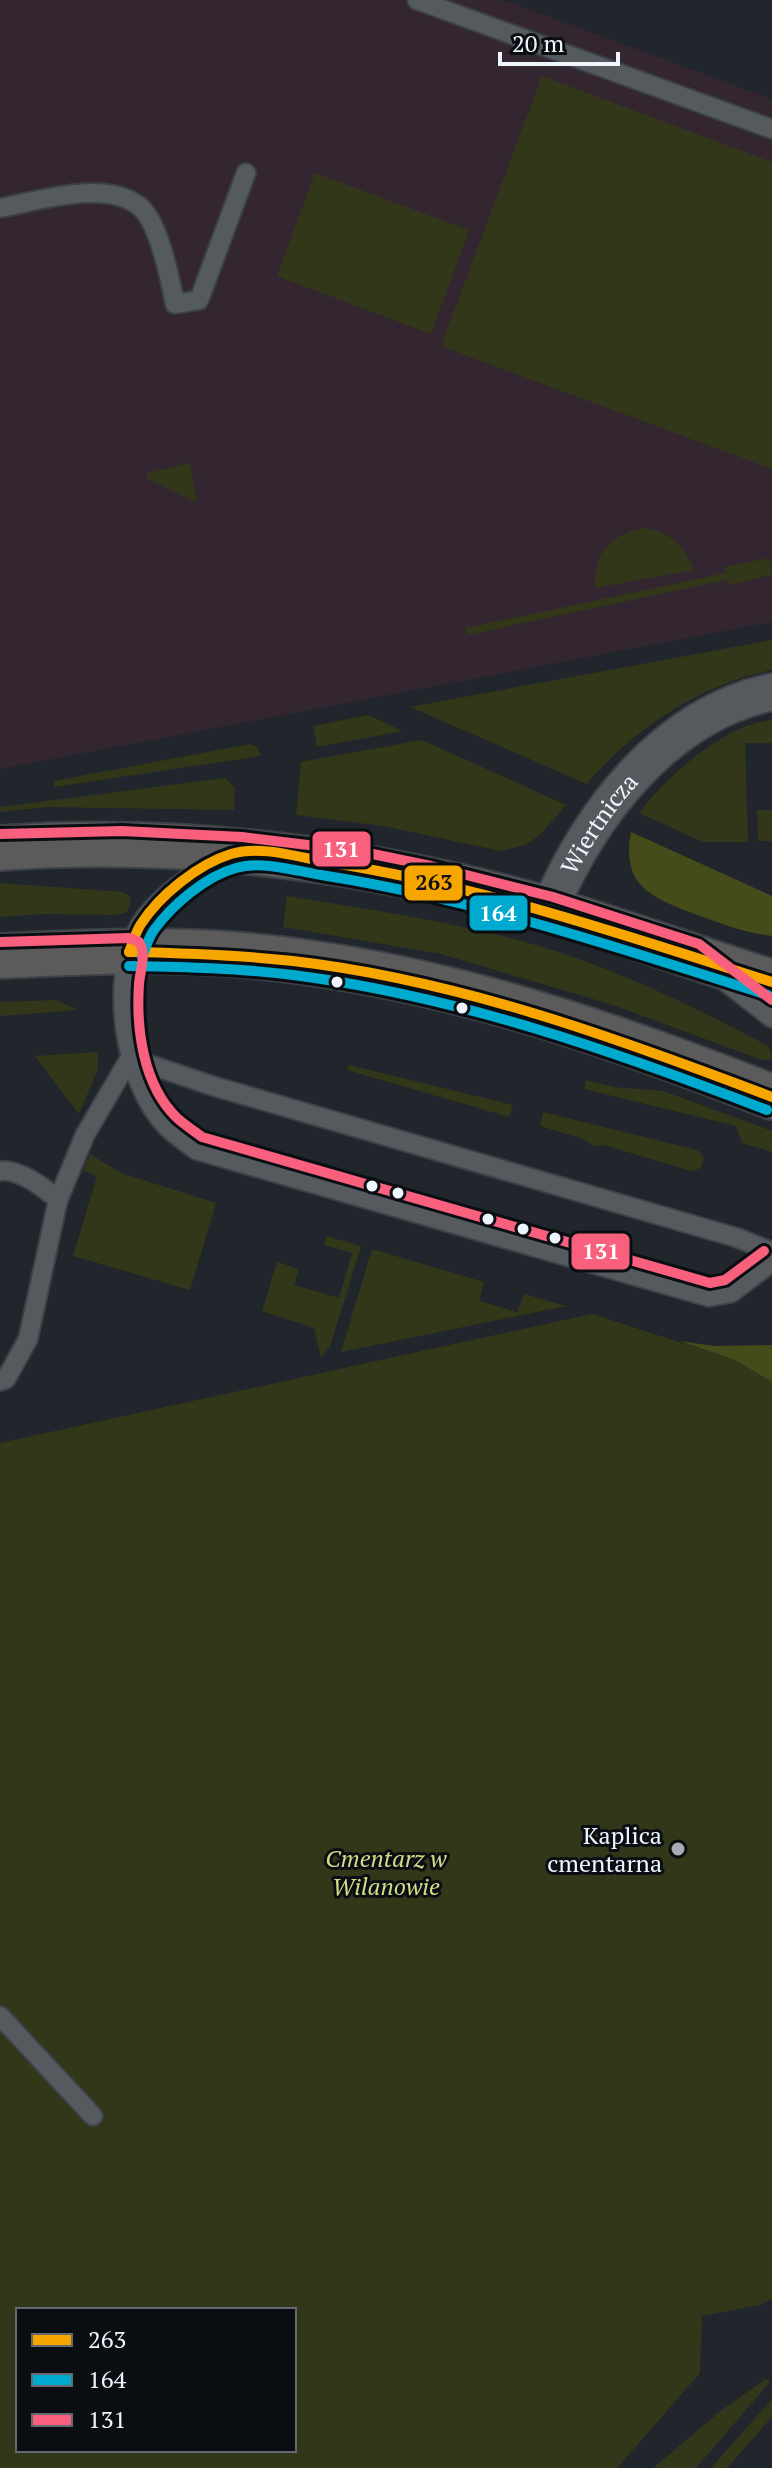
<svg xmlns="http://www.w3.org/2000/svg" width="772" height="2468" viewBox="0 0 772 2468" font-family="'PT Serif',serif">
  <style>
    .education { fill: #332630 }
    .green { fill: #333719; fill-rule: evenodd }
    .forest { fill: #464c19 }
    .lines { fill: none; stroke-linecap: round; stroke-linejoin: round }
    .lane-casing { stroke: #3b4146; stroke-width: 22 }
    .street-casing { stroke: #3b4146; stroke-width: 40 }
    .secondary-casing { stroke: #3b4146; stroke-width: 48 }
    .lane { stroke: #555a5f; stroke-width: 18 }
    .street { stroke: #555a5f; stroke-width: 36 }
    .secondary { stroke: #5b5b5c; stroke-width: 44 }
    .bus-1-casing { stroke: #0a0e13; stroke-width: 16 }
    .bus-2-casing { stroke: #0a0e13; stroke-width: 16 }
    .bus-3-casing { stroke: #0a0e13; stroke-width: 16 }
    .bus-1 { stroke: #f7a600; stroke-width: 10 }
    .bus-2 { stroke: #00a9ce; stroke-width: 10 }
    .bus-3 { stroke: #f8607d; stroke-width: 10 }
    .bus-dot { fill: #eef5fd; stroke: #0a0e13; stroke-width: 3 }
    .poi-dot { fill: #a6adb4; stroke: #0a0e13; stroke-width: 3 }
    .labels { text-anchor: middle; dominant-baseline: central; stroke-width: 6; stroke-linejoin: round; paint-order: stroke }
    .street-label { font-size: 24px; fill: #eef5fd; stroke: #0a0e13 }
    .poi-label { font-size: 24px; fill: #eef5fd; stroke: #0a0e13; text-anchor: end }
    .park-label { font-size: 24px; font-style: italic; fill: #d1dd86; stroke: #0a0e13 }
    .line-badge { stroke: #0a0e13; stroke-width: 3 }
    .badge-label { font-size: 22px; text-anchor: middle; font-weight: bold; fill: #fff }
    .pale-badge-label { font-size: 22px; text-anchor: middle; font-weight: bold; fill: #111 }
  </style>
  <rect width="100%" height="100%" fill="#20262c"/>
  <path class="education" d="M 0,0 L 503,0 L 772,99 L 772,622 L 0,769 Z"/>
  <g class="green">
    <path d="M 542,76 L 772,162 L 772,469 L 441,346 Z"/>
    <path d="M 315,173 L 469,230 L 431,334 L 277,276 Z"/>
    <path d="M 190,463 L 197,503 L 147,479 L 147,473 Z"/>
    <path d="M 644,528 C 671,533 684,544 694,570 L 595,588 C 594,552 609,535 644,528 Z"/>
    <path d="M 769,558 L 772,575 L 728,585 L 727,580 L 467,635 L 465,628 L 725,573 L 724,567 Z"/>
    <path d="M 772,640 L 772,670 C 701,684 633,729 587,784 L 410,707 Z"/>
    <path d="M 368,715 L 403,731 L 317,747 L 313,726 Z"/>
    <path d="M 772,720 L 772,743 L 745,743 L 748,842 L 703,842 L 639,813 C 667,776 725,724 772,720 Z"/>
    <path d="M 422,740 L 566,805 L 542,833 L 526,845 L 501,851 L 383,826 L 296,815 L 301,762 Z"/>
    <path d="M 250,744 L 257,747 L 261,756 L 54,787 L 54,781 Z"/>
    <path d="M 225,778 L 235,788 L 234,810 L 46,807 L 0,812 L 0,807 Z"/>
    <path d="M 757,810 L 772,810 L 772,841 L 758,841 Z"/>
    <path d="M 0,883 L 123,892 L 130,897 L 131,903 L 127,912 L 116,915 L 43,914 L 0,917 Z"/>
    <path d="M 287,896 C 383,912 480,925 573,957 C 640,980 706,1013 768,1046 L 772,1056 L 770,1060 L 762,1060 L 613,1005 L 441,954 L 283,927 Z"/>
    <path d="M 56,1000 L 78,1010 L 0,1016 L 0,1002 Z"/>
    <path d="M 98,1052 L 98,1069 L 79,1114 L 35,1056 Z"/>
    <path d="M 349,1065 L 513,1105 L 509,1117 L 347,1070 Z"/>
    <path d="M 586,1080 L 614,1087 L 663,1091 L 772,1131 L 772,1152 L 742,1143 L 736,1126 L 584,1089 Z"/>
    <path d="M 543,1112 L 697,1150 L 704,1157 L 701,1168 L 691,1171 L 604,1145 L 594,1146 L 583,1139 L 540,1126 Z"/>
    <path d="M 90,1154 L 121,1173 L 216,1203 L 190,1290 L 73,1256 L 97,1176 L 83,1171 Z"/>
    <path d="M 326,1236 L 361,1246 L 330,1347 L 321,1357 L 314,1328 L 262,1311 L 277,1262 L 299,1269 L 294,1285 L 339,1298 L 352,1253 L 324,1245 Z"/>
    <path d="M 372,1249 L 484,1282 L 479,1301 L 517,1312 L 524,1294 L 567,1306 L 341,1352 Z"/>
    <path d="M 592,1314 L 735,1360 L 772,1382 L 772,2299 L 760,2305 L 702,2316 L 700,2373 L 617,2468 L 0,2468 L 0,1443 ZM 18,2310 L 294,2310 L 294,2450 L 18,2450 Z"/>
    <path d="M 766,2379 L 770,2382 L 696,2468 L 653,2468 L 723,2409 Z"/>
    <path d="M 772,2399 L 772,2417 L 727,2468 L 711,2468 Z"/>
  </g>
  <g class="forest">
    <path d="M 631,832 L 772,896 L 772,936 C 746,933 725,925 700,916 C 656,899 620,889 631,832 Z"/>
    <path d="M 679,1341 L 714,1346 L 772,1345 L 772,1382 L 735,1360 Z"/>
  </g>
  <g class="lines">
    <g class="lane-casing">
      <g id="lane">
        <path d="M 417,0 L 772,129"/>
        <path d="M 0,208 C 38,201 106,179 139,206 C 159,221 170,279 175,304 L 199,300 L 246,173"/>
        <path d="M 220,860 C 193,872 155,900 140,925 C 108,977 124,1084 167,1127 C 175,1135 186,1142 196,1150 L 709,1297 L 731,1293 L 772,1262"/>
        <path d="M 727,983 L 772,1018"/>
        <path d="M 130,1058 L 213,1086 L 738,1238 L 772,1252"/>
        <path d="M 0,1171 C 18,1168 45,1188 58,1200"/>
        <path d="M 0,1381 L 6,1379 L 28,1339 L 58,1200 L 85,1135 L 130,1058"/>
        <path d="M 0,2016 L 93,2116"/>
      </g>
    </g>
    <g class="street-casing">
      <g id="street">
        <path id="s1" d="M 549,910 C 590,814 664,715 772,692"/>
      </g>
    </g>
    <g class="secondary-casing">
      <g id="secondary">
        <path d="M 0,848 C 183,835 370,859 547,909 C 622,931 697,959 772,982"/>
        <path d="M 0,956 C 76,953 154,948 230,954 C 419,968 597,1028 772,1097"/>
      </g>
    </g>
    <use href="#lane" class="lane"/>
    <use href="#street" class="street"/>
    <use href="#secondary" class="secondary"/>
    <g class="bus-1-casing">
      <g id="bus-1">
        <path d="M 129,952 C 133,943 135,933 141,924 C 159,896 198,864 231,854 C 261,845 297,857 327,862 C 481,886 624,935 772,982"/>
        <path d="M 129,952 C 184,953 238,955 293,961 C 458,980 617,1038 772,1097"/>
      </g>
    </g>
    <g class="bus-2-casing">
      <g id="bus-2">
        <path d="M 142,957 C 146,948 148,938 154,930 C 172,905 206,876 236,868 C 264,860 299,872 327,876 C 478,900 622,949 768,995"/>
        <path d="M 129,966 C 184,967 238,968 293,975 C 457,996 614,1051 767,1110"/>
      </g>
    </g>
    <g class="bus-3-casing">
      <g id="bus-3">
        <path d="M 0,834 L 122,831 L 242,837 L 358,851 L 431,866 L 553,897 L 699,944 L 772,1000"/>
        <path d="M 0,942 L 129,938 L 139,942 C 147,954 140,970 139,984 C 136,1029 143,1085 177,1118 C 185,1125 194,1131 202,1137 L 710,1283 L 725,1280 L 764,1251"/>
      </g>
    </g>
    <use href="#bus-1" class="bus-1"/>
    <use href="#bus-2" class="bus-2"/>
    <use href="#bus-3" class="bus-3"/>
  </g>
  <g class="bus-dot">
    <circle cx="337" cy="982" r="7"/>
    <circle cx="462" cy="1008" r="7"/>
    <circle cx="372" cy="1186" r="7"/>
    <circle cx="398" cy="1193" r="7"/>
    <circle cx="488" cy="1219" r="7"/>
    <circle cx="523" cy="1229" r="7"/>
    <circle cx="555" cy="1238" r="7"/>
  </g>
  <circle class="poi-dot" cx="678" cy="1849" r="8"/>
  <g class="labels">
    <g class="street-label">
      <text stroke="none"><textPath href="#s1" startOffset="100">Wiertnicza</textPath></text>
    </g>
    <g class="poi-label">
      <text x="662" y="1835">Kaplica<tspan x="662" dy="28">cmentarna</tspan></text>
    </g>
    <g class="park-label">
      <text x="386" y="1858">Cmentarz w<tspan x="386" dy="28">Wilanowie</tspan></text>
    </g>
  </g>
  <g class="line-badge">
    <rect x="311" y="830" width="61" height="38" rx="8" fill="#f8607d"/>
    <rect x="403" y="864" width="61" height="38" rx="8" fill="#f7a600"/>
    <rect x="468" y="894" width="61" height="38" rx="8" fill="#00a9ce"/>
    <rect x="570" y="1232" width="61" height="39" rx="8" fill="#f8607d"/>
  </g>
  <g class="badge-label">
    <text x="341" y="857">131</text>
    <text x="498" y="921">164</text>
    <text x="601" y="1259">131</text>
  </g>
  <g class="pale-badge-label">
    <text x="434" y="890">263</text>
  </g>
  <rect x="16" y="2308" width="280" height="144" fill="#0a0e13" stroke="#656a71" stroke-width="2"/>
  <rect x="32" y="2334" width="40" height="12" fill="#f7a600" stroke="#656a71" stroke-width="2"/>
  <text x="88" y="2348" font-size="24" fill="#eef5fd">263</text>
  <rect x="32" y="2374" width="40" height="12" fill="#00a9ce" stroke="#656a71" stroke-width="2"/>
  <text x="88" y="2388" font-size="24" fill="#eef5fd">164</text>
  <rect x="32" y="2414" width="40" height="12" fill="#f8607d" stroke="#656a71" stroke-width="2"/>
  <text x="88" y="2428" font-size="24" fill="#eef5fd">131</text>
  <path d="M500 52v12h118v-12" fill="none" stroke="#eef5fd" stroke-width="4"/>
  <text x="512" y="52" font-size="24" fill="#eef5fd" stroke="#0a0e13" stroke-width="6" paint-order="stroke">20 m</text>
</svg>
